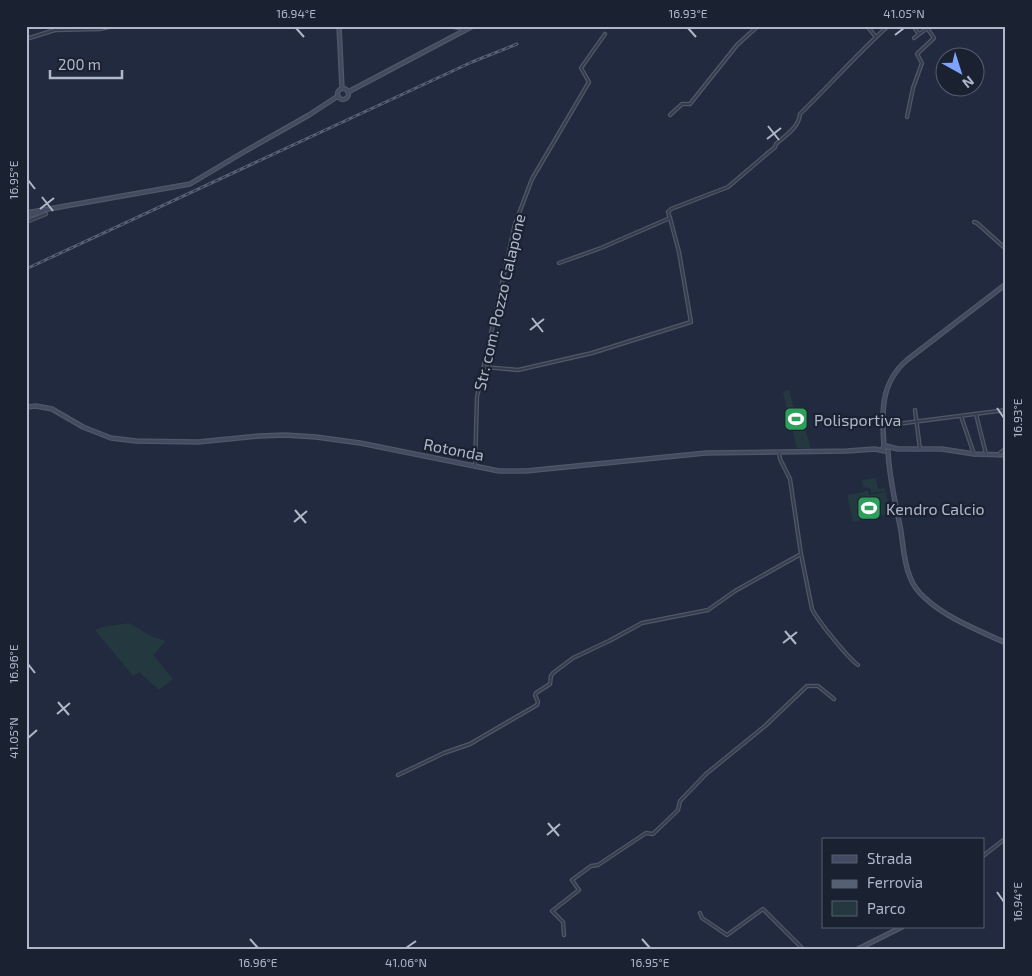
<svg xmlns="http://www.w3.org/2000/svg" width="1032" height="976" viewBox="0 0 1032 976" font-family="'Exo 2',sans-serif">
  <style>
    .green { fill: #23393f }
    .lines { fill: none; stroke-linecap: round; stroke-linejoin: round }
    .street-casing { stroke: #505768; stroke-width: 4.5 }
    .secondary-casing { stroke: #505768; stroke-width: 5.5 }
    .street { stroke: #353d4d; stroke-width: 2 }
    .secondary { stroke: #424b61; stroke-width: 3 }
    .rail-casing { stroke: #566075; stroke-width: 3 }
    .rail { stroke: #1a2232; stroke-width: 1; stroke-dasharray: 4; stroke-linecap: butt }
    .ticks { fill: none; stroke: #b0b7c9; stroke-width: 2 }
    .labels { text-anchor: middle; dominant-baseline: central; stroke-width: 4.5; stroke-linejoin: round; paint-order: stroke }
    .street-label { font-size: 16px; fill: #b0b7c9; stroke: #1a2232 }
    .poi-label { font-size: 16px; fill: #b0b7c9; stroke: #1a2232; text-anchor: start }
    .neatline { fill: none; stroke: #b0b7c9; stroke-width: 2 }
    .ticks-label { font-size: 12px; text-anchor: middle; fill: #b0b7c9 }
  </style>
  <rect width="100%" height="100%" fill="#212a3e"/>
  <g class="green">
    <path d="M 789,390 L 796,415 L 801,415 L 811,449 L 797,448 L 783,392 Z"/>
    <path d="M 876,478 L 878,489 L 885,488 L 885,491 L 871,493 L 870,488 L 863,487 L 862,480 Z"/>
    <path d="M 868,491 L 869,495 L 886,492 L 890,514 L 853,522 L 847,495 Z"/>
    <path d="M 129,623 L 151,636 L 166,641 L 153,655 L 173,679 L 159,690 L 139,672 L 133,676 L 95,630 L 103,627 Z"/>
  </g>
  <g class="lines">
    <g class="street-casing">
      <g id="street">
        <path d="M 449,26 L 464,29"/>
        <path d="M 867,26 L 876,37"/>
        <path d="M 913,26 L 919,34"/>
        <path d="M 914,38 L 930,26"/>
        <path d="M 26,39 L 55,30 L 100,29 L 113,26"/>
        <path d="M 670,115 L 682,104 L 690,104 L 737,45 L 758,26"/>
        <path d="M 907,117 L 913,88 L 922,63 L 917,54 L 934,38 L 927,28"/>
        <path d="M 26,222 L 46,214"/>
        <path d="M 974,222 L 977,223 L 1006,249"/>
        <path d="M 559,263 L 601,248 L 670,218 L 668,212 L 671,209 L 728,187 L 775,147 L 776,144 C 786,135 799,127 800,114 C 830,85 857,54 888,26"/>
        <path d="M 484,367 L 518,370 L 592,353 L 691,322 L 679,252 L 670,218"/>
        <path d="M 915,410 L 920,449"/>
        <path d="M 976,414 L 986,454"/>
        <path d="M 961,416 L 974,454"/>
        <path d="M 897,424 L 1006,410"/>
        <path d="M 998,455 L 1006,448"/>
        <path d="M 475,466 L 477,397 L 515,224 L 532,179 L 589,82 L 581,68 L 605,34"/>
        <path d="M 801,554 L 812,609 C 818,621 848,658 858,665"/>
        <path d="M 398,775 L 444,753 L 470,744 L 537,705 L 538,702 L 535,695 L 536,693 L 550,684 L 551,676 L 553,673 L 573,658 L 609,641 L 642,623 L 708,610 L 735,591 L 801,554 L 790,479 L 780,459 L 779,453"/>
        <path d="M 983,856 L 1006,838"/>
        <path d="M 700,913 L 702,918 L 727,935 L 763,909 L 804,950"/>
        <path d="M 564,935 L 563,922 L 552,911 L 579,890 L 572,880 L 591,866 L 598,865 L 646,833 L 653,834 L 678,810 L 680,801 L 706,774 L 765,726 L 807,686 L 818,686 L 834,699"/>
      </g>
    </g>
    <g class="secondary-casing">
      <g id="secondary">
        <path d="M 339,26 L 342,88"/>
        <circle cx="343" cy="94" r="5.5"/>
        <path d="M 348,92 L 473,26"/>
        <path d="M 26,213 L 190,184 L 242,153 L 309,115 L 338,96"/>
        <path d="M 26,216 L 42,212"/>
        <path d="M 26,407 L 36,406 L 52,409 L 83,427 L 111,438 L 136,441 L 198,442 L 259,436 L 285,435 L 316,437 L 360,443 L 499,471 L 526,471 L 706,453 L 847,451 L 875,449 L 884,451"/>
        <path d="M 884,447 C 882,415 879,384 907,360 L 1006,284"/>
        <path d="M 883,448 L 886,446 L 898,449 L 942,449 L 974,454 L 1006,455"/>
        <path d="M 888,451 C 889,478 896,505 901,531 C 903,546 904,563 910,577 C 913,585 919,593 925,598 C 946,618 980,631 1006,643"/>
        <path d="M 856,950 L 902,927"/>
      </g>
    </g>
    <use href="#street" class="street"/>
    <use href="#secondary" class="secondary"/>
    <g class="rail-casing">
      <path id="rail" d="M 26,269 L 472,62 L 517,44"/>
    </g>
    <use href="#rail" class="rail"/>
  </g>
  <path class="ticks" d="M 296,28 L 304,37M 688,28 L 696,37M 895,35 L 904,28M 768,126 L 779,140M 767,139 L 781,128M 28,180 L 35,189M 42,197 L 53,211M 40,209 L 54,198M 532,318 L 543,332M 530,330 L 544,319M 997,408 L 1004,418M 295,510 L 306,523M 294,522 L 307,511M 785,631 L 796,644M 783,643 L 797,632M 28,664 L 35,673M 58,702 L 69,715M 57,714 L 70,703M 28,738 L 37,730M 548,823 L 559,836M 547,835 L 560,824M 997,892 L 1004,902M 250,939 L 258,948M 642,939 L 650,948M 406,948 L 416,941"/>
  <defs>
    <g id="stadium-square" transform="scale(1.25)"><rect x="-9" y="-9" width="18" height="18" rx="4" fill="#2e9e5b" stroke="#1a2232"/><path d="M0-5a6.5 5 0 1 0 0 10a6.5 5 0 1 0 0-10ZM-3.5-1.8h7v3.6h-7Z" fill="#fff"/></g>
  </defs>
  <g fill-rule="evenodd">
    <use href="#stadium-square" x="796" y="419"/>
    <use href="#stadium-square" x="869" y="508"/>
  </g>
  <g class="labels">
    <g class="street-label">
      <text transform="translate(499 302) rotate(-77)">Str. com. Pozzo Calapone</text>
      <text transform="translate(454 449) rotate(11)">Rotonda</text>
    </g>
    <g class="poi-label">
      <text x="814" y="419">Polisportiva</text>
      <text x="886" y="508">Kendro Calcio</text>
    </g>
  </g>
  <rect width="1032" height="976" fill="none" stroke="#1a2232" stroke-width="55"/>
  <rect x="822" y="838" width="162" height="90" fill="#1a2232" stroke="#565e6e"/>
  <rect x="832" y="855" width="25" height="8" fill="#424b61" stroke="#565e6e"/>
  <text x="867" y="864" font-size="15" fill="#b0b7c9">Strada</text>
  <rect x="832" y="880" width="25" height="8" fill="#566075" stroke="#565e6e"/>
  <text x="867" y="888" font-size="15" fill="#b0b7c9">Ferrovia</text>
  <rect x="832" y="901" width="25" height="15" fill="#23393f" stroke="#565e6e"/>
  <text x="867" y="914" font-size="15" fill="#b0b7c9">Parco</text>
  <g transform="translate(960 72) rotate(141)"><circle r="24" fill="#1a2232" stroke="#565e6e"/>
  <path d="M0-4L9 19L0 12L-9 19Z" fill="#7fa4ff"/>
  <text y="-8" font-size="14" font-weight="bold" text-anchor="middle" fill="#b0b7c9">N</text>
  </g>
  <path d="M50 70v8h72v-8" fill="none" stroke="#b0b7c9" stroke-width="2.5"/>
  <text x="58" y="70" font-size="15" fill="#b0b7c9" stroke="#1a2232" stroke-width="4" paint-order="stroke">200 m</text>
  <rect x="28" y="28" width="976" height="920" class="neatline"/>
  <g class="ticks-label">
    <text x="296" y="18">16.94°E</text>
    <text x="688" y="18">16.93°E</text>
    <text x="904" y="18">41.05°N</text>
    <text transform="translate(14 180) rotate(-90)" y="4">16.95°E</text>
    <text transform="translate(1018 418) rotate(-90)" y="4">16.93°E</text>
    <text transform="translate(14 664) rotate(-90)" y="4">16.96°E</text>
    <text transform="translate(14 738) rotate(-90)" y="4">41.05°N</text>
    <text transform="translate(1018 902) rotate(-90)" y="4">16.94°E</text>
    <text x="258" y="967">16.96°E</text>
    <text x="406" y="967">41.06°N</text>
    <text x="650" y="967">16.95°E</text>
  </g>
</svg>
